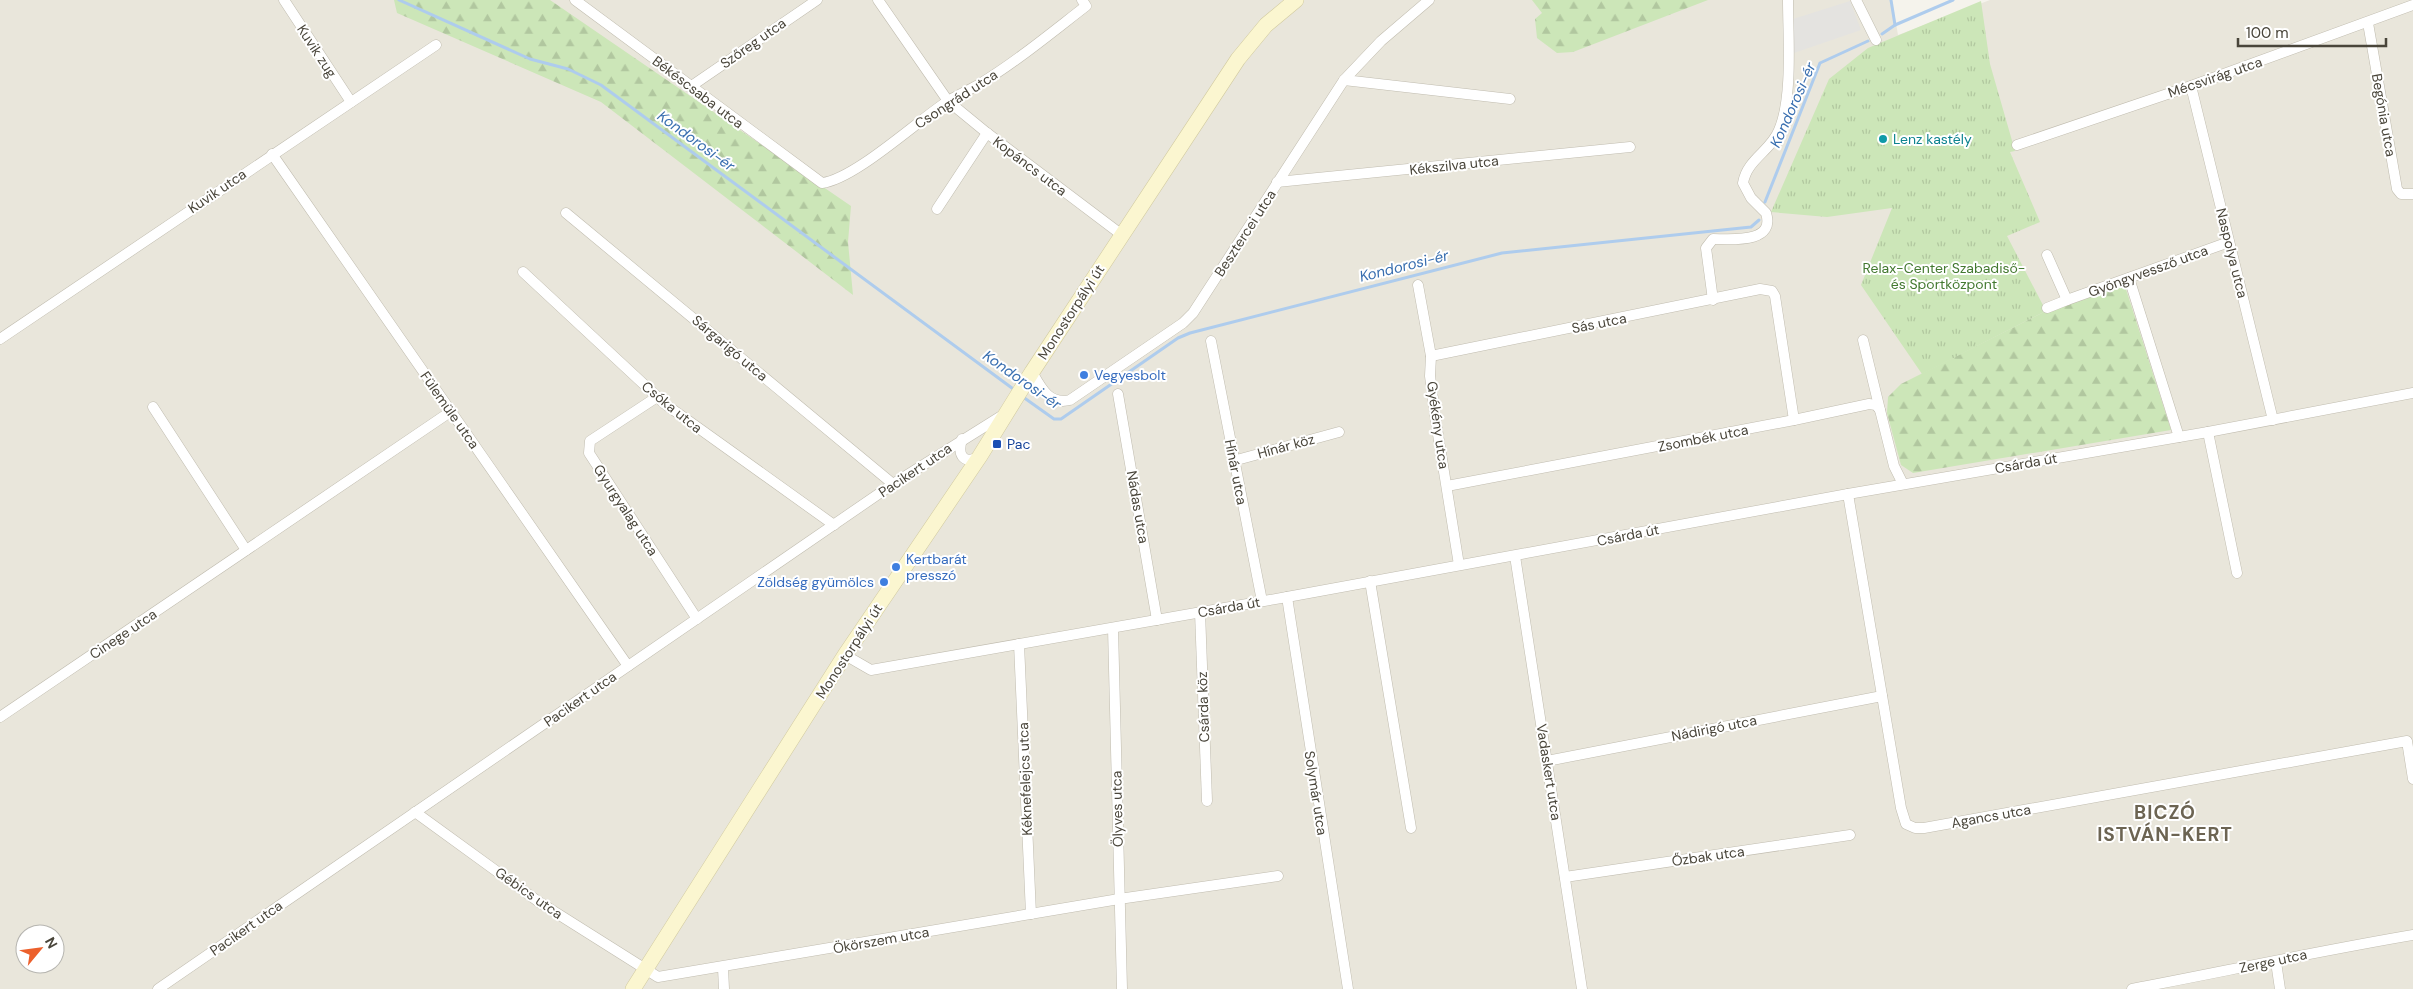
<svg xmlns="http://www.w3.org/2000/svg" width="2413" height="989" viewBox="0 0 2413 989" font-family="'DM Sans',sans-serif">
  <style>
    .residential { fill: #e9e6db; fill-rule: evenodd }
    .forest { fill: url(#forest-firs) }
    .park { fill: url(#park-tufts) }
    .parking { fill: #e4e3e0 }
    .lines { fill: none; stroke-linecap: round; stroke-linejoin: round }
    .stream { stroke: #aecced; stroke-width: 3 }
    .street-casing { stroke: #c0bcaf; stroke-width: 11 }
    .secondary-casing { stroke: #d1ca9f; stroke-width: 16 }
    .street { stroke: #fff; stroke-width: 10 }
    .secondary { stroke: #fbf6d0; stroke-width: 15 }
    .culture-dot { fill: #0f9aa8; stroke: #fff; stroke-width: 2 }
    .shop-dot { fill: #3f7fe0; stroke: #fff; stroke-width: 2 }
    .transit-dot { fill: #1a4fb4; stroke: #fff; stroke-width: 2 }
    .labels { text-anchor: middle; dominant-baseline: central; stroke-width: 4; stroke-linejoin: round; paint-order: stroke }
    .street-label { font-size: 14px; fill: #49453a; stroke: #fff }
    .culture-label { font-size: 14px; fill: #0d838f; stroke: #fff; text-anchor: start }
    .park-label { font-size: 14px; fill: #437930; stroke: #fff }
    .shop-label { font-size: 14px; fill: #366cbe; stroke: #fff; text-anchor: start }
    .transit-label { font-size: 14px; fill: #164399; stroke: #fff; text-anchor: start }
    .water-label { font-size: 15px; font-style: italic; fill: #396fb0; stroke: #fff }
    .district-label { font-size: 19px; font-weight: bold; letter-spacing: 1px; fill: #6c6452; stroke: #fff }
  </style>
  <defs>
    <pattern id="forest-firs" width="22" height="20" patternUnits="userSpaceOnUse" patternTransform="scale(1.25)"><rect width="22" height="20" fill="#cce6b8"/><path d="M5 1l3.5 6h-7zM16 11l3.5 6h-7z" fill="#b1c79f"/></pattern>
    <pattern id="park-tufts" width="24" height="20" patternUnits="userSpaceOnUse" patternTransform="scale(1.25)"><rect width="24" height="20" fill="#cce6b8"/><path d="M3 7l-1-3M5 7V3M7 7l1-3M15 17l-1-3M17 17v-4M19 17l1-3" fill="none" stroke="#b1c79f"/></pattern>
  </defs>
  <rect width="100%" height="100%" fill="#f5f3ec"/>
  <path class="residential" d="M 0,0 L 1892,0 L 1898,35 L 1990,0 L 2413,0 L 2413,989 L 0,989 ZM 25,934 L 55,934 L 55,964 L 25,964 Z"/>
  <g class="forest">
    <path d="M 394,0 L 550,0 L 851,206 L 848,242 L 853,295 L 601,102 L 397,13 Z"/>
    <path d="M 1532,0 L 1708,0 L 1573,52 L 1557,53 L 1537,38 L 1535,19 L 1542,13 Z"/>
    <path d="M 2124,283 L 2171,430 L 1913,473 L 1901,465 L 1887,413 L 1888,397 L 1901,384 L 2046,311 Z"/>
  </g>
  <path class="park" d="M 1981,1 L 1990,64 L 2015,151 L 2010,152 L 2040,222 L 2007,236 L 2046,311 L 1922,374 L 1861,285 L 1892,208 L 1827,217 L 1771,212 L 1829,79 L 1868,48 Z"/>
  <path class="parking" d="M 1850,1 L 1861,30 L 1788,55 L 1790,20 Z"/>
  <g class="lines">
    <g class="stream">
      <path d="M 399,0 L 530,59 L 568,69 L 601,85 L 1016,391"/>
      <path d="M 1891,0 L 1895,25"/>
      <path d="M 1882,34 L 1895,25 L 1953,0"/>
      <path d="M 1765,202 L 1820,63 L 1868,41"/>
      <path d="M 1023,397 L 1054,419 L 1061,419 L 1178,338 L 1190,333 L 1502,253 L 1751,227 L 1759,220"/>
    </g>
    <g class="street-casing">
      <g id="street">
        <path d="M 284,0 L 351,102"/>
        <path d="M 575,0 L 822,183 C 855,179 917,121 948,101 C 958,95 969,90 978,85 C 1016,62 1051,33 1086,6 L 1082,0"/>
        <path d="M 878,0 L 948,101 L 987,133 L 1122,235"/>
        <path d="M 1856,0 L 1876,40"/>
        <path d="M 2368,23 L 2397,189 L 2401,194 L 2413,194"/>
        <path d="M 1344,80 L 1510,99"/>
        <path d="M 2191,86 L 2273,420"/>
        <path d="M 690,87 L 817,0"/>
        <path d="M 2017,145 L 2191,86 L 2413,5"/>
        <path d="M 272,154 L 628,666"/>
        <path d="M 1277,182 L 1630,147"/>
        <path d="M 937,209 L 987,133"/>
        <path d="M 566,213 L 893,484"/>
        <path d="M 2047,255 L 2067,300 L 2229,242"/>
        <path d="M 523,272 L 665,404 L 834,525"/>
        <path d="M 2129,278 L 2179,437"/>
        <path d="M 1418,285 L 1431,356 L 1430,376 L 1436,422 L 1459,565"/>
        <path d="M 1713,300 L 1706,248 L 1713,239 C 1730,239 1776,244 1766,213 L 1751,198 L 1743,183 C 1747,159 1771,151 1779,130 C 1793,98 1788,36 1788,0"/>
        <path d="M 2047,308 L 2067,300"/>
        <path d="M 0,339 L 436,45"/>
        <path d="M 1863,340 L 1880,410"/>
        <path d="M 1211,341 L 1262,601"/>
        <path d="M 1431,356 L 1760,289 L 1772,291 L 1775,296 L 1794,420"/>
        <path d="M 1032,372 C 1041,388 1049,405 1070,400 L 1183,323 L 1193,313 L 1344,80 L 1381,41 L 1429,0"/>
        <path d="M 1118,394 L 1157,620"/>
        <path d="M 657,397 L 590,441 L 589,453 L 697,619"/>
        <path d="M 153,407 L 246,550"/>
        <path d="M 2208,432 L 2237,573"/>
        <path d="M 962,439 C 957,456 964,465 980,456"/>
        <path d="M 1233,461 L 1339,432"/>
        <path d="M 1447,486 L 1794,420 L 1869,404 L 1876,405 L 1880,410 L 1894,466 L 1903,484"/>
        <path d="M 1848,494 L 1901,808 L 1906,824 L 1915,828 L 1924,828 L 2407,741 L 2413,779"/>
        <path d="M 1515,556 L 1582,989"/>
        <path d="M 1370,581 L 1411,828"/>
        <path d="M 1287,597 L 1348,989"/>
        <path d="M 1200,612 L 1207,801"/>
        <path d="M 1113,628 L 1122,989"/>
        <path d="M 1019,644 L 1031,914"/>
        <path d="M 845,655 L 871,670 L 1287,597 L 1848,494 L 2208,432 L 2413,393"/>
        <path d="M 0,717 L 450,412"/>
        <path d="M 1547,761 L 1882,696"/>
        <path d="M 415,812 L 539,902 L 658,977 L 1119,899 L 1278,876"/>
        <path d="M 1565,877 L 1850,835"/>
        <path d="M 2276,962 L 2280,989"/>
        <path d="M 723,968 L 724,989"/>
        <path d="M 158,989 L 893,484 L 1003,415"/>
        <path d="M 2132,989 C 2226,971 2319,951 2413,935"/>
      </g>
    </g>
    <g class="secondary-casing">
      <path id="secondary" d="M 633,989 L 845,655 L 980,456 L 1032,372 L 1238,59 L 1266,25 L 1296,0"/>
    </g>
    <use href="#street" class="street"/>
    <use href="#secondary" class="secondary"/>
  </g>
  <circle class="culture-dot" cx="1883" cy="139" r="5"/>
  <g class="shop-dot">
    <circle cx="1084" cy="375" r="5"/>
    <circle cx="896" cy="567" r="5"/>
    <circle cx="884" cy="582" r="5"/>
  </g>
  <rect class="transit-dot" x="992" y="439" width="10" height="10" rx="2.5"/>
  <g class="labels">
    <g class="street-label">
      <text transform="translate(753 43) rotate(-35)">Szőreg utca</text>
      <text transform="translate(317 51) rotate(57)">Kuvik zug</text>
      <text transform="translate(2215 77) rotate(-19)">Mécsvirág utca</text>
      <text transform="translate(698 92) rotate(37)">Békéscsaba utca</text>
      <text transform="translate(956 99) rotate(-33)">Csongrád utca</text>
      <text transform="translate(2384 115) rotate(80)">Begónia utca</text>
      <text transform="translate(1454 165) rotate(-6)">Kékszilva utca</text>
      <text transform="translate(1030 166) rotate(37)">Kopáncs utca</text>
      <text transform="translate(217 191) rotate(-34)">Kuvik utca</text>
      <text transform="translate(1245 233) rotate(-57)">Besztercei utca</text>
      <text transform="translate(2232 253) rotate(76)">Naspolya utca</text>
      <text transform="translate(2148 271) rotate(-20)">Gyöngyvessző utca</text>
      <text transform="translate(1071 312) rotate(-57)">Monostorpályi út</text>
      <text transform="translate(1599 323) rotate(-11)">Sás utca</text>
      <text transform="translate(730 348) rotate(40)">Sárgarigó utca</text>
      <text transform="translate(672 407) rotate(39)">Csóka utca</text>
      <text transform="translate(450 410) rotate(55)">Fülemüle utca</text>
      <text transform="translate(1438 425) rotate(82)">Gyékény utca</text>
      <text transform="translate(1703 438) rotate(-11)">Zsombék utca</text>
      <text transform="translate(1286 446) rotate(-15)">Hínár köz</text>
      <text transform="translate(2026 463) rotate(-10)">Csárda út</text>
      <text transform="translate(915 470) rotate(-34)">Pacikert utca</text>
      <text transform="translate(1236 472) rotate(79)">Hínár utca</text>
      <text transform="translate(1138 507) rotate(80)">Nádas utca</text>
      <text transform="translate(626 510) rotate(57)">Gyurgyalag utca</text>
      <text transform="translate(1628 535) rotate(-11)">Csárda út</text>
      <text transform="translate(1229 607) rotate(-10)">Csárda út</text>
      <text transform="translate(123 634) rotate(-34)">Cinege utca</text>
      <text transform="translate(849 651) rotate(-57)">Monostorpályi út</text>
      <text transform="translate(580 699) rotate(-35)">Pacikert utca</text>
      <text transform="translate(1203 707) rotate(-92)">Csárda köz</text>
      <text transform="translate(1714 728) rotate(-11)">Nádirigó utca</text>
      <text transform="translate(1549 772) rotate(81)">Vadaskert utca</text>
      <text transform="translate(1025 779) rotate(-92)">Kéknefelejcs utca</text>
      <text transform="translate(1316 793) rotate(81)">Solymár utca</text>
      <text transform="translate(1117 809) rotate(-91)">Ölyves utca</text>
      <text transform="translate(1991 816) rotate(-10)">Agancs utca</text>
      <text transform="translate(1708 856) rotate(-8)">Őzbak utca</text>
      <text transform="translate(529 893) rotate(35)">Gébics utca</text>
      <text transform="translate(246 928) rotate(-35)">Pacikert utca</text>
      <text transform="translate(881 940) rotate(-10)">Ökörszem utca</text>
      <text transform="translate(2273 961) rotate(-12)">Zerge utca</text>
    </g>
    <g class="culture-label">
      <text x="1893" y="139">Lenz kastély</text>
    </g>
    <g class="park-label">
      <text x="1944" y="268">Relax-Center Szabadiső-<tspan x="1944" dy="16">és Sportközpont</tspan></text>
    </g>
    <g class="shop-label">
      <text x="1094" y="375">Vegyesbolt</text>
      <text x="906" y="559">Kertbarát<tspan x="906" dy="16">presszó</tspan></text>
      <text x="874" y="582" text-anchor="end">Zöldség gyümölcs</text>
    </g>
    <g class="transit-label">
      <text x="1007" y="444">Pac</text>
    </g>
    <g class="water-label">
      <text transform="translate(1793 105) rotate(-66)">Kondorosi-ér</text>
      <text transform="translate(696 141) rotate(36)">Kondorosi-ér</text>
      <text transform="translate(1404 266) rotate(-14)">Kondorosi-ér</text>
      <text transform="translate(1022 380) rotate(35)">Kondorosi-ér</text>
    </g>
    <g class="district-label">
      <text x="2165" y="812">BICZÓ<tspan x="2165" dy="22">ISTVÁN-KERT</tspan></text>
    </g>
  </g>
  <g transform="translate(40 949) rotate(61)"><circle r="24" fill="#ffffff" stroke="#b6b5b0"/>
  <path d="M0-4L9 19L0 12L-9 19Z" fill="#ec602c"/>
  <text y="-8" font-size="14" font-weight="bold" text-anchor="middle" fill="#49453a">N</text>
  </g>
  <path d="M2238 38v8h148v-8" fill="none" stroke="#49453a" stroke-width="2.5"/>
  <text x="2246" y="38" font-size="15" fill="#49453a" stroke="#ffffff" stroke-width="4" paint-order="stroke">100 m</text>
</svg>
